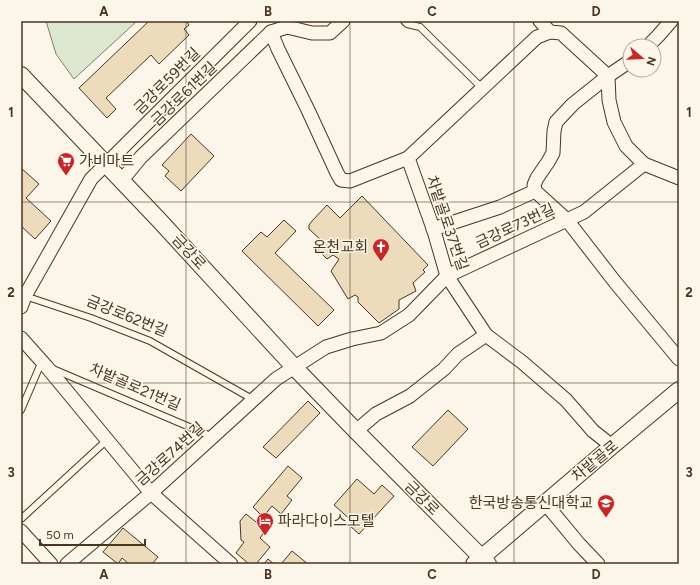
<svg xmlns="http://www.w3.org/2000/svg" width="700" height="585" viewBox="0 0 700 585" font-family="Figtree,'Noto Sans KR',sans-serif">
  <style>
    .green { fill: #dce7d0; stroke: #887966 }
    .building { fill: #ecdcbc; stroke: #4a3520 }
    .lines { fill: none; stroke-linecap: round; stroke-linejoin: round }
    .service-casing { stroke: #4a3520; stroke-width: 8 }
    .minor-casing { stroke: #4a3520; stroke-width: 15 }
    .tertiary-casing { stroke: #4a3520; stroke-width: 18 }
    .service { stroke: #fbf6e9; stroke-width: 6 }
    .minor { stroke: #fbf6e9; stroke-width: 13 }
    .tertiary { stroke: #fbf6e9; stroke-width: 16 }
    .grid { fill: none; stroke: #4a3520; stroke-width: 1; stroke-opacity: 0.55 }
    .labels { text-anchor: middle; dominant-baseline: central; stroke-width: 3; stroke-linejoin: round; paint-order: stroke }
    .street-label { font-size: 15px; fill: #4a3520; stroke: #fbf6e9 }
    .poi-label { font-size: 15px; fill: #4a3520; stroke: #fbf6e9; text-anchor: start }
    .neatline { fill: none; stroke: #4a3520; stroke-width: 1.5 }
    .grid-label { font-size: 13px; text-anchor: middle; font-weight: bold; fill: #4a3520 }
  </style>
  <rect width="100%" height="100%" fill="#fbf6e9"/>
  <path class="green" d="M 46,21 L 137,21 L 74,79 L 56,54 Z"/>
  <g class="building">
    <path d="M 149,21 L 188,21 L 187,22 L 189,25 L 184,29 L 189,35 L 159,64 L 151,55 L 106,98 L 116,109 L 107,118 L 79,88 Z"/>
    <path d="M 191,134 L 214,156 L 181,191 L 165,176 L 169,171 L 162,165 Z"/>
    <path d="M 21,168 L 39,184 L 26,198 L 51,221 L 35,239 L 21,226 Z"/>
    <path d="M 362,196 L 428,265 L 423,270 L 425,272 L 413,283 L 416,291 L 399,300 L 399,309 L 379,323 L 358,302 L 358,297 L 355,295 L 348,299 L 331,271 L 339,259 L 333,255 L 327,259 L 318,250 L 324,243 L 309,229 L 309,225 L 312,221 L 327,205 L 340,218 Z"/>
    <path d="M 284,220 L 296,231 L 275,253 L 334,310 L 318,326 L 242,251 L 261,232 L 267,237 Z"/>
    <path d="M 308,401 L 320,413 L 276,458 L 263,447 Z"/>
    <path d="M 448,410 L 468,429 L 433,466 L 412,447 Z"/>
    <path d="M 288,466 L 302,478 L 287,496 L 292,500 L 281,514 L 272,506 L 263,517 L 253,507 Z"/>
    <path d="M 357,479 L 374,494 L 382,485 L 394,496 L 359,534 L 349,525 L 353,522 L 334,505 Z"/>
    <path d="M 246,514 L 266,530 L 260,538 L 270,547 L 256,564 L 249,564 L 236,553 L 244,542 L 241,540 L 240,521 Z"/>
    <path d="M 123,528 L 158,557 L 152,564 L 129,564 L 122,558 L 118,564 L 103,552 Z"/>
    <path d="M 292,551 L 308,564 L 281,564 Z"/>
    <path d="M 268,559 L 274,564 L 264,564 Z"/>
  </g>
  <g class="lines">
    <g class="service-casing">
      <g id="service">
        <path d="M 404,21 L 407,24 L 420,27 L 482,88"/>
        <path d="M 25,296 L 91,318 L 150,341 L 254,400"/>
        <path d="M 53,369 L 213,437"/>
        <path d="M 21,410 L 42,361"/>
        <path d="M 21,519 L 107,440"/>
      </g>
    </g>
    <g class="minor-casing">
      <g id="minor">
        <path d="M 540,21 L 550,32 L 561,33 L 608,76 L 609,100 L 614,122 L 626,146 L 644,164 L 679,178"/>
        <path d="M 271,32 L 278,49 L 308,110 L 337,173 L 341,180 L 350,181 L 408,158"/>
        <path d="M 550,32 L 537,37 L 408,158 L 434,231 L 447,276 L 486,335 L 522,362 L 566,400 L 593,431 L 612,446"/>
        <path d="M 648,46 L 658,36 L 671,21"/>
        <path d="M 122,180 L 141,157 L 271,32 L 287,27 L 312,33 L 330,33 L 343,21"/>
        <path d="M 535,191 L 534,185 L 537,178 L 548,162 L 553,153 L 554,131 L 556,122 L 573,104 L 608,76 L 630,61"/>
        <path d="M 433,229 L 500,207 L 535,191 L 567,220 L 615,282 L 679,359"/>
        <path d="M 21,307 L 25,296 L 91,179 L 250,21"/>
        <path d="M 21,338 L 46,366 L 151,493 L 231,564"/>
        <path d="M 356,431 L 376,414 L 410,396 L 444,369 L 458,354 L 486,335"/>
        <path d="M 545,503 L 579,544 L 598,564"/>
        <path d="M 21,531 L 51,564"/>
        <path d="M 67,564 L 151,493 L 276,379 L 326,347 L 352,339 L 381,333 L 409,315 L 447,276 L 584,212 L 644,164"/>
      </g>
    </g>
    <g class="tertiary-casing">
      <g id="tertiary">
        <path d="M 21,75 L 159,220 L 295,368 L 356,431 L 488,564"/>
        <path d="M 474,564 L 612,446 L 679,390"/>
      </g>
    </g>
    <use href="#service" class="service"/>
    <use href="#minor" class="minor"/>
    <use href="#tertiary" class="tertiary"/>
  </g>
  <path class="grid" d="M 186,21 L 186,564M 350,21 L 350,564M 514,21 L 514,564M 21,202 L 679,202M 21,383 L 679,383"/>
  <defs>
    <g id="supermarket-pin" transform="scale(0.9)"><path d="M0 17L-7.5 6A9.5 9.5 0 1 1 7.5 6Z" fill="#c62828" stroke="#fbf6e9"/><path d="M-6-5.5h2.5l.6 2H6L4.5 2H-2.5L-4.4-4H-6ZM-1.5 3.2a1.3 1.3 0 1 0 .1 0ZM3 3.2a1.3 1.3 0 1 0 .1 0Z" fill="#fff"/></g>
    <g id="church-pin" transform="scale(0.9)"><path d="M0 17L-7.5 6A9.5 9.5 0 1 1 7.5 6Z" fill="#c62828" stroke="#fbf6e9"/><path d="M-1.2-6h2.4v3.5h3.3v2.4h-3.3V6h-2.4V-.1h-3.3v-2.4h3.3Z" fill="#fff"/></g>
    <g id="university-pin" transform="scale(0.9)"><path d="M0 17L-7.5 6A9.5 9.5 0 1 1 7.5 6Z" fill="#c62828" stroke="#fbf6e9"/><path d="M0-5L7-2L0 1L-7-2ZM-4 1L0 2.5L4 1V4Q0 6-4 4Z" fill="#fff"/></g>
    <g id="hotel-pin" transform="scale(0.9)"><path d="M0 17L-7.5 6A9.5 9.5 0 1 1 7.5 6Z" fill="#c62828" stroke="#fbf6e9"/><path d="M-6-4.5h1.5V1H6V5H4.5V3h-9V5H-6ZM-4 0a1.8 1.8 0 1 1 3.6 0ZM.5 0V-2.5h3Q6-2.5 6 0Z" fill="#fff"/></g>
  </defs>
  <g fill-rule="evenodd">
    <use href="#supermarket-pin" x="66" y="161"/>
    <use href="#church-pin" x="381" y="247"/>
    <use href="#university-pin" x="606" y="503"/>
    <use href="#hotel-pin" x="265" y="521"/>
  </g>
  <g class="labels">
    <g class="street-label">
      <text transform="translate(167 81) rotate(-45)">금강로59번길</text>
      <text transform="translate(184 94) rotate(-44)">금강로61번길</text>
      <text transform="translate(447 223) rotate(71)">차밭골로37번길</text>
      <text transform="translate(515 226) rotate(-25)">금강로73번길</text>
      <text transform="translate(189 252) rotate(47)">금강로</text>
      <text transform="translate(127 316) rotate(22)">금강로62번길</text>
      <text transform="translate(135 387) rotate(23)">차밭골로21번길</text>
      <text transform="translate(170 454) rotate(-42)">금강로74번길</text>
      <text transform="translate(595 461) rotate(-40)">차밭골로</text>
      <text transform="translate(422 498) rotate(45)">금강로</text>
    </g>
    <g class="poi-label">
      <text x="79" y="161">가비마트</text>
      <text x="368" y="247" text-anchor="end">온천교회</text>
      <text x="593" y="503" text-anchor="end">한국방송통신대학교</text>
      <text x="278" y="521">파라다이스모텔</text>
    </g>
  </g>
  <rect width="700" height="585" fill="none" stroke="#fbf6e9" stroke-width="44"/>
  <g transform="translate(642 58) rotate(109)"><circle r="19" fill="#fbf6e9" stroke="#b4a999"/>
  <path d="M0-3L7 15L0 10L-7 15Z" fill="#c62828"/>
  <text y="-6" font-size="11" font-weight="bold" text-anchor="middle" fill="#4a3520">N</text>
  </g>
  <path d="M40 539v6h105v-6" fill="none" stroke="#4a3520" stroke-width="2"/>
  <text x="46" y="539" font-size="12" fill="#4a3520" stroke="#fbf6e9" stroke-width="3" paint-order="stroke">50 m</text>
  <rect x="22" y="22" width="656" height="541" class="neatline"/>
  <g class="grid-label">
    <text x="104" y="16">A</text>
    <text x="268" y="16">B</text>
    <text x="432" y="16">C</text>
    <text x="596" y="16">D</text>
    <text x="11" y="117">1</text>
    <text x="689" y="117">1</text>
    <text x="11" y="297">2</text>
    <text x="689" y="297">2</text>
    <text x="11" y="477">3</text>
    <text x="689" y="477">3</text>
    <text x="104" y="579">A</text>
    <text x="268" y="579">B</text>
    <text x="432" y="579">C</text>
    <text x="596" y="579">D</text>
  </g>
</svg>
